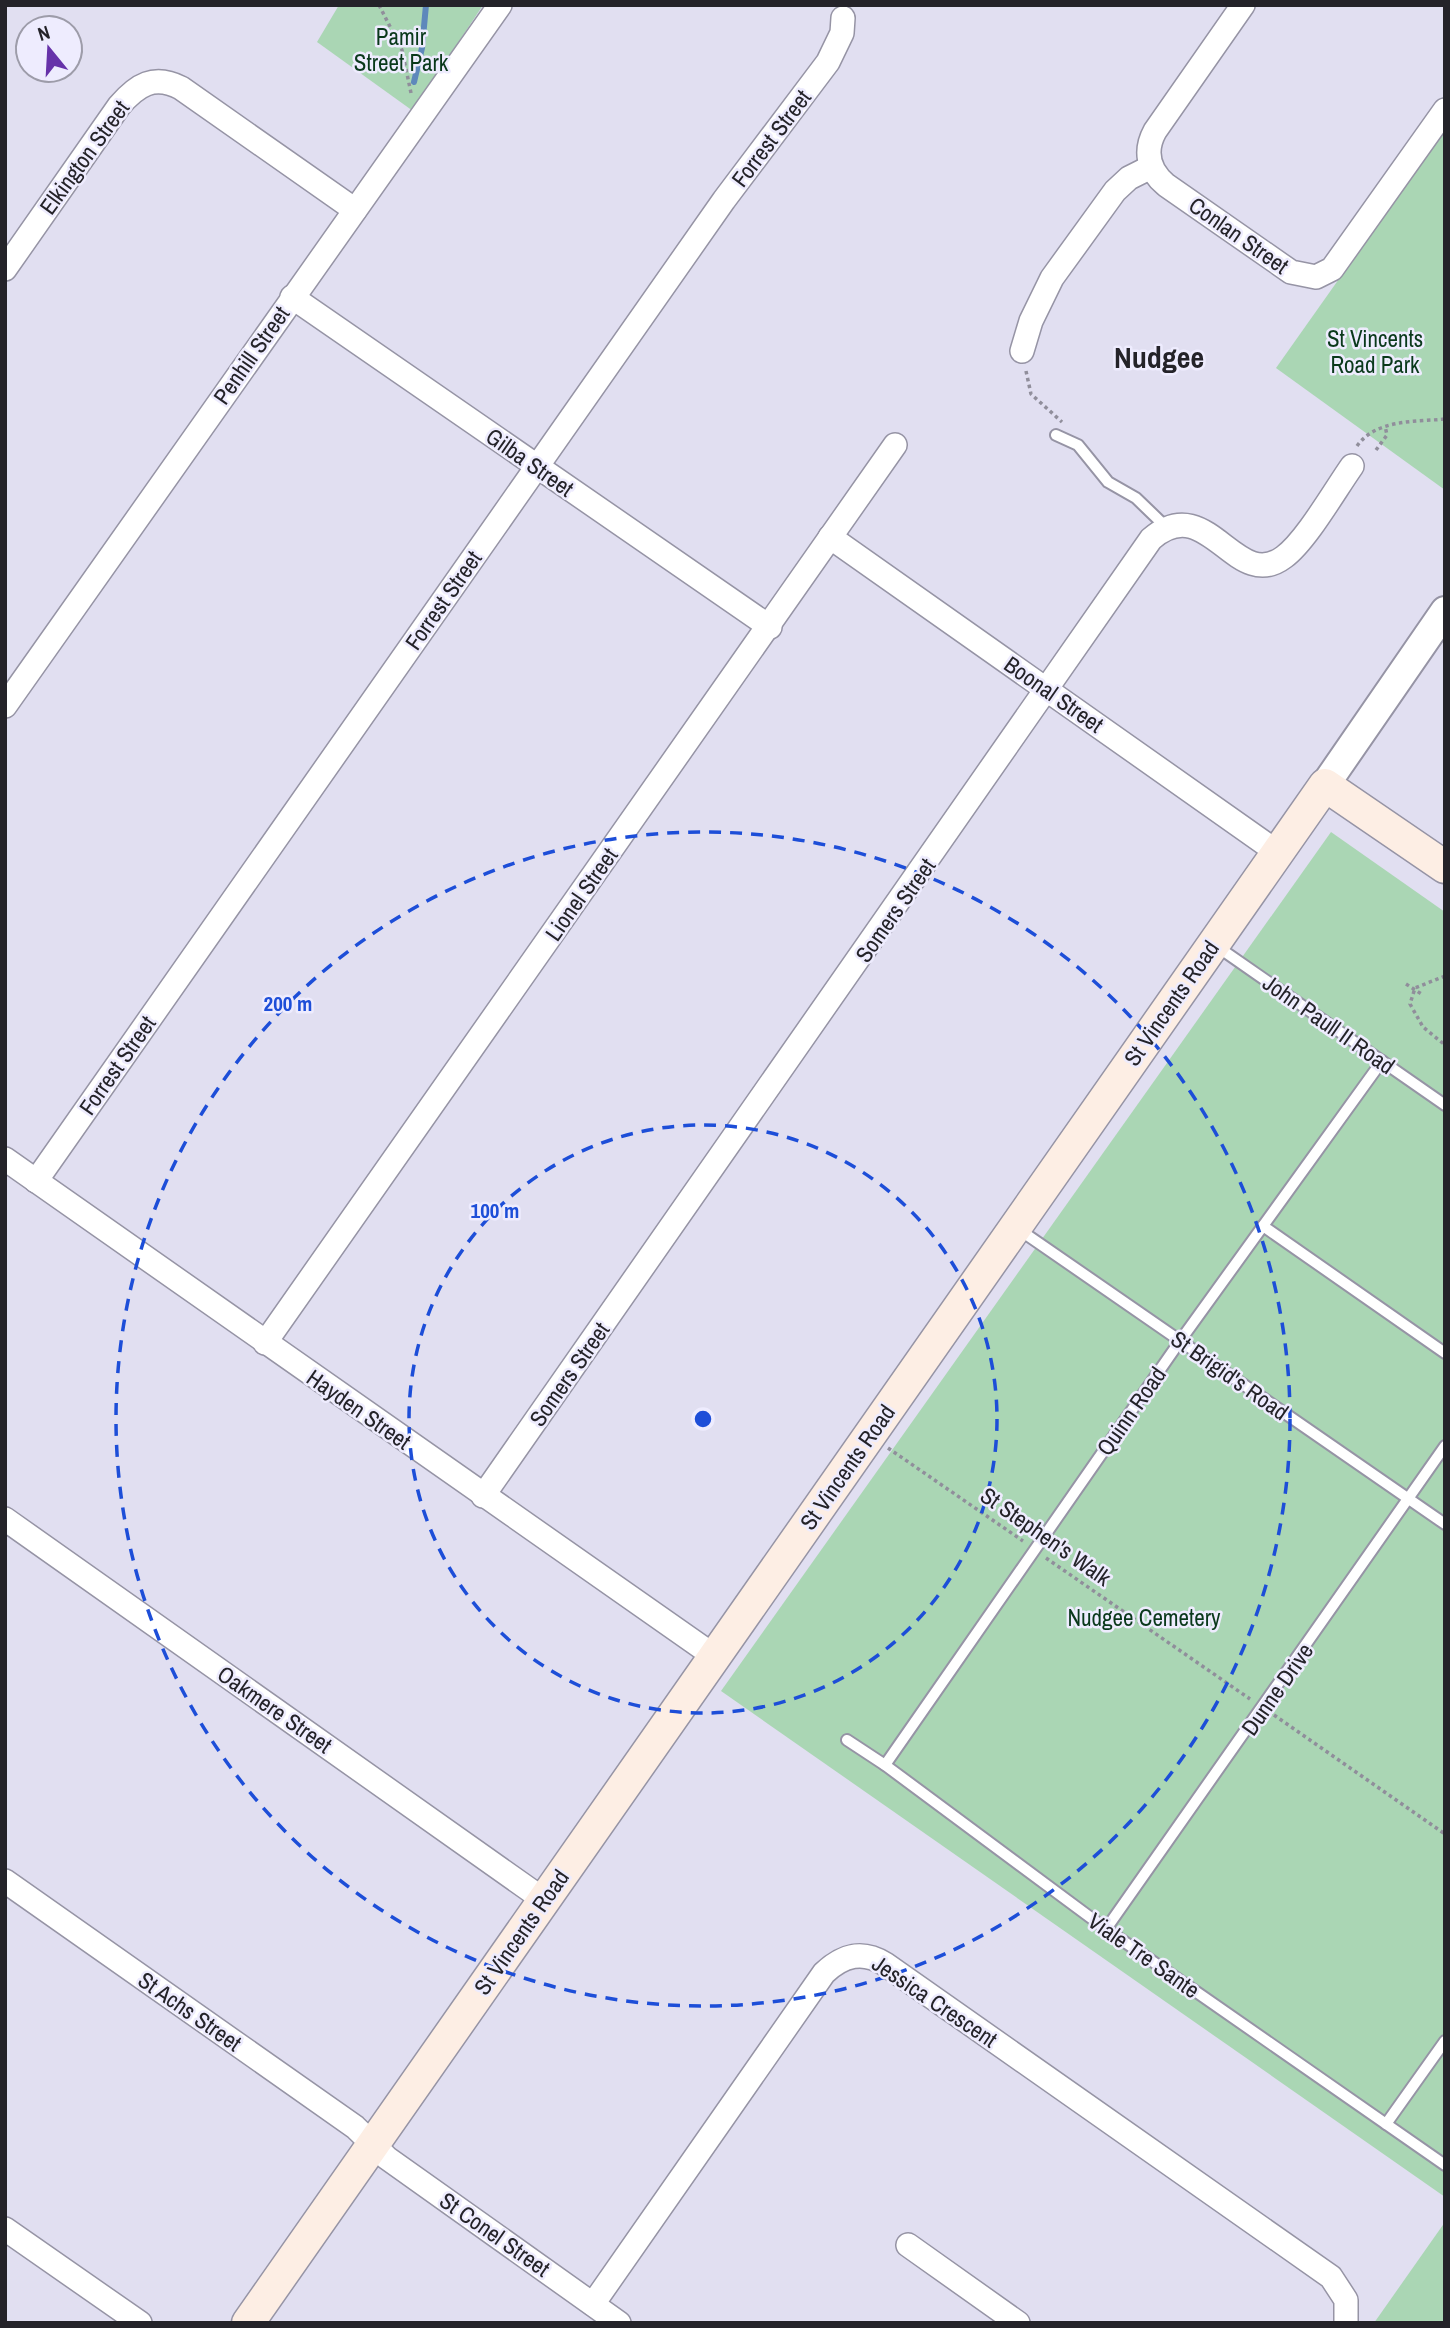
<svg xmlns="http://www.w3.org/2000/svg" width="1450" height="2328" viewBox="0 0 1450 2328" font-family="'Archivo Narrow',sans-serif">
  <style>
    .green { fill: #aad6b4 }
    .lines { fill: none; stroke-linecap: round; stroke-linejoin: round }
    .stream { stroke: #5e88bb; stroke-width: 6 }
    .service-casing { stroke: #9694a5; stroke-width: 14 }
    .minor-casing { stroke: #9694a5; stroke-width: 26 }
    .tertiary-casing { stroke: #9694a5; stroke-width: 32 }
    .secondary-casing { stroke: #9694a5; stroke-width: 35 }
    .path { stroke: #908e9b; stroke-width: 3.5; stroke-dasharray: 3.5 3.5; stroke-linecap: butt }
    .service { stroke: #fff; stroke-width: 10 }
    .minor { stroke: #fff; stroke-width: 23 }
    .tertiary { stroke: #fff; stroke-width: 28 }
    .secondary { stroke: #fdeee4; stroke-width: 32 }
    .ring { fill: none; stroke: #1d4ed8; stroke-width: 3.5; stroke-dasharray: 12 9 }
    .labels { text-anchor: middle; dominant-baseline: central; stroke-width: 5; stroke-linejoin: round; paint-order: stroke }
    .park-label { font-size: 23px; fill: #0a391b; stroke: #eeecfe }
    .street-label { font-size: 23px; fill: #242329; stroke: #eeecfe }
    .district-label { font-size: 30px; font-weight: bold; fill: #242329; stroke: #eeecfe }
    .centre { fill: #1d4ed8; stroke: #eeecfe; stroke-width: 3.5 }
    .ring-label { font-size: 21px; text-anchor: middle; font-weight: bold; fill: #1d4ed8; stroke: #eeecfe; stroke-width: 5; stroke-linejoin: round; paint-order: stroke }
  </style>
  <rect width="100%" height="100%" fill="#e1dff1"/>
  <g class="green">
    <path d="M 339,5 L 483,5 L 413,111 L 317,42 Z"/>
    <path d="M 1445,129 L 1445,490 L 1276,368 Z"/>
    <path d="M 1331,832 L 1445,912 L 1445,2197 L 721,1691 Z"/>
    <path d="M 1445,2222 L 1445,2323 L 1374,2323 Z"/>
  </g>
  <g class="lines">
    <path class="stream" d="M 414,82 L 422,48 L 426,5"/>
    <g class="service-casing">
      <g id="service">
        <path d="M 1056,435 L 1078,445 L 1108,482 L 1136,498 L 1165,526"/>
        <path d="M 1215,945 L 1445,1105"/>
        <path d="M 1263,1226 L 1445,1353"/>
        <path d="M 1017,1228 L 1445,1524"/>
        <path d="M 847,1740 L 885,1765 L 1106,1929 L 1445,2165"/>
        <path d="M 885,1765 L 1180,1341 L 1382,1061"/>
        <path d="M 1106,1929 L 1445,1446"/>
        <path d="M 1386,2124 L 1445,2041"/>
      </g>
    </g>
    <g class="minor-casing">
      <g id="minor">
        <path d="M 1243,5 L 1155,131 C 1144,151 1148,170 1166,185 L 1291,272 L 1316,277 L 1332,269 L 1445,110"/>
        <path d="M 5,269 L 119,106 C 137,85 154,74 181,88 L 355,210"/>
        <path d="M 292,297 L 770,627"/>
        <path d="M 1022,351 L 1031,321 L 1052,278 L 1115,191 L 1129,178 L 1151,167"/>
        <path d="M 830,537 L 1277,852"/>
        <path d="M 5,706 L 500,5"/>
        <path d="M 5,1159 L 714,1656"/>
        <path d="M 36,1181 L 724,200 L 828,62 L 842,33 L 843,18"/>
        <path d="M 265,1343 L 895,445"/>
        <path d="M 483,1496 L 1151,539 C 1208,489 1235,594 1284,557 C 1306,541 1335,490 1352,466"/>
        <path d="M 5,1519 L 544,1900"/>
        <path d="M 5,1881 L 355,2127 L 387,2158 L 619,2323"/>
        <path d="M 5,2229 L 140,2323"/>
        <path d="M 908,2245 L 1018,2323"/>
        <path d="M 593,2304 L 824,1973 C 843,1955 863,1950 885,1964 L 1331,2277 L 1346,2300 L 1346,2323"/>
      </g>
    </g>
    <g class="tertiary-casing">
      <path id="tertiary" d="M 1325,785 L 1445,611"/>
    </g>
    <g class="secondary-casing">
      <path id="secondary" d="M 248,2323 L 1325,785 L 1445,867"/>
    </g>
    <g class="path">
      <path d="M 379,5 L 402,50 L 411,93"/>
      <path d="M 1026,371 L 1031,394 L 1062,422"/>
      <path d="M 1357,446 C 1376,419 1415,422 1445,419"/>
      <path d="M 1376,450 L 1387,435 L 1385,426"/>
      <path d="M 1445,976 L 1415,988 L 1410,1004 L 1423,1027 L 1445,1045"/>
      <path d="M 1406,984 L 1423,995"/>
      <path d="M 888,1448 L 1023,1541"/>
      <path d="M 1046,1558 L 1250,1699"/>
      <path d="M 1274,1715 L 1445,1834"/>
    </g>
    <use href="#service" class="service"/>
    <use href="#minor" class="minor"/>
    <use href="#tertiary" class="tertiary"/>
    <use href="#secondary" class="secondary"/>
  </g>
  <g class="ring">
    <circle cx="703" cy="1419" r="294"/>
    <circle cx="703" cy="1419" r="587"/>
  </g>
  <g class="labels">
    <g class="park-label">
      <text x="401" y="36">Pamir<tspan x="401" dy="26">Street Park</tspan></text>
      <text x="1375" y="338">St Vincents<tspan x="1375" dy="26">Road Park</tspan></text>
      <text x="1144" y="1617">Nudgee Cemetery</text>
    </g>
    <g class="street-label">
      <text transform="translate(771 138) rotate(-53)">Forrest Street</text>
      <text transform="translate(84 157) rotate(-54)">Elkington Street</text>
      <text transform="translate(1239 235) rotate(35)">Conlan Street</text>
      <text transform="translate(251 355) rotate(-55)">Penhill Street</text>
      <text transform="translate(530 462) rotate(35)">Gilba Street</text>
      <text transform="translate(443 600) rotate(-55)">Forrest Street</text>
      <text transform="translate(1054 694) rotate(35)">Boonal Street</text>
      <text transform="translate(581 894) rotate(-55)">Lionel Street</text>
      <text transform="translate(895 910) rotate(-55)">Somers Street</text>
      <text transform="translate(1171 1003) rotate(-55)">St Vincents Road</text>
      <text transform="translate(1329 1024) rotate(35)">John Paull II Road</text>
      <text transform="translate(117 1065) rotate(-55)">Forrest Street</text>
      <text transform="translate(569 1374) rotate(-55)">Somers Street</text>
      <text transform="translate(1230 1375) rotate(35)">St Brigid's Road</text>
      <text transform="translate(359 1409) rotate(35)">Hayden Street</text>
      <text transform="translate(1131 1411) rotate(-55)">Quinn Road</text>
      <text transform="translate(847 1467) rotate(-55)">St Vincents Road</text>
      <text transform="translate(1046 1536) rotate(35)">St Stephen's Walk</text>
      <text transform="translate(1277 1689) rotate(-55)">Dunne Drive</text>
      <text transform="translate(275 1709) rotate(35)">Oakmere Street</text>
      <text transform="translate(521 1932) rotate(-55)">St Vincents Road</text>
      <text transform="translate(1144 1955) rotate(35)">Viale Tre Sante</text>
      <text transform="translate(935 2001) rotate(34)">Jessica Crescent</text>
      <text transform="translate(190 2011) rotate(35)">St Achs Street</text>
      <text transform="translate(495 2234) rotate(35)">St Conel Street</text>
    </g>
    <g class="district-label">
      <text x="1159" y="357">Nudgee</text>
    </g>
  </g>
  <circle cx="703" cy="1419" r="10" class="centre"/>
  <g class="ring-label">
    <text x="288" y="1011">200 m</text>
    <text x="495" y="1218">100 m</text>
  </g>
  <rect width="1450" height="2328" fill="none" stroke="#242329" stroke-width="14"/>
  <g transform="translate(49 49) rotate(342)"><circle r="33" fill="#eeecfe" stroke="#9d9ca9" stroke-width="2"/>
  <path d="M0-5L12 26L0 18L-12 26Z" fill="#6632a9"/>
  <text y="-10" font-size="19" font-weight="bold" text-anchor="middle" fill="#242329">N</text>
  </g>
</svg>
